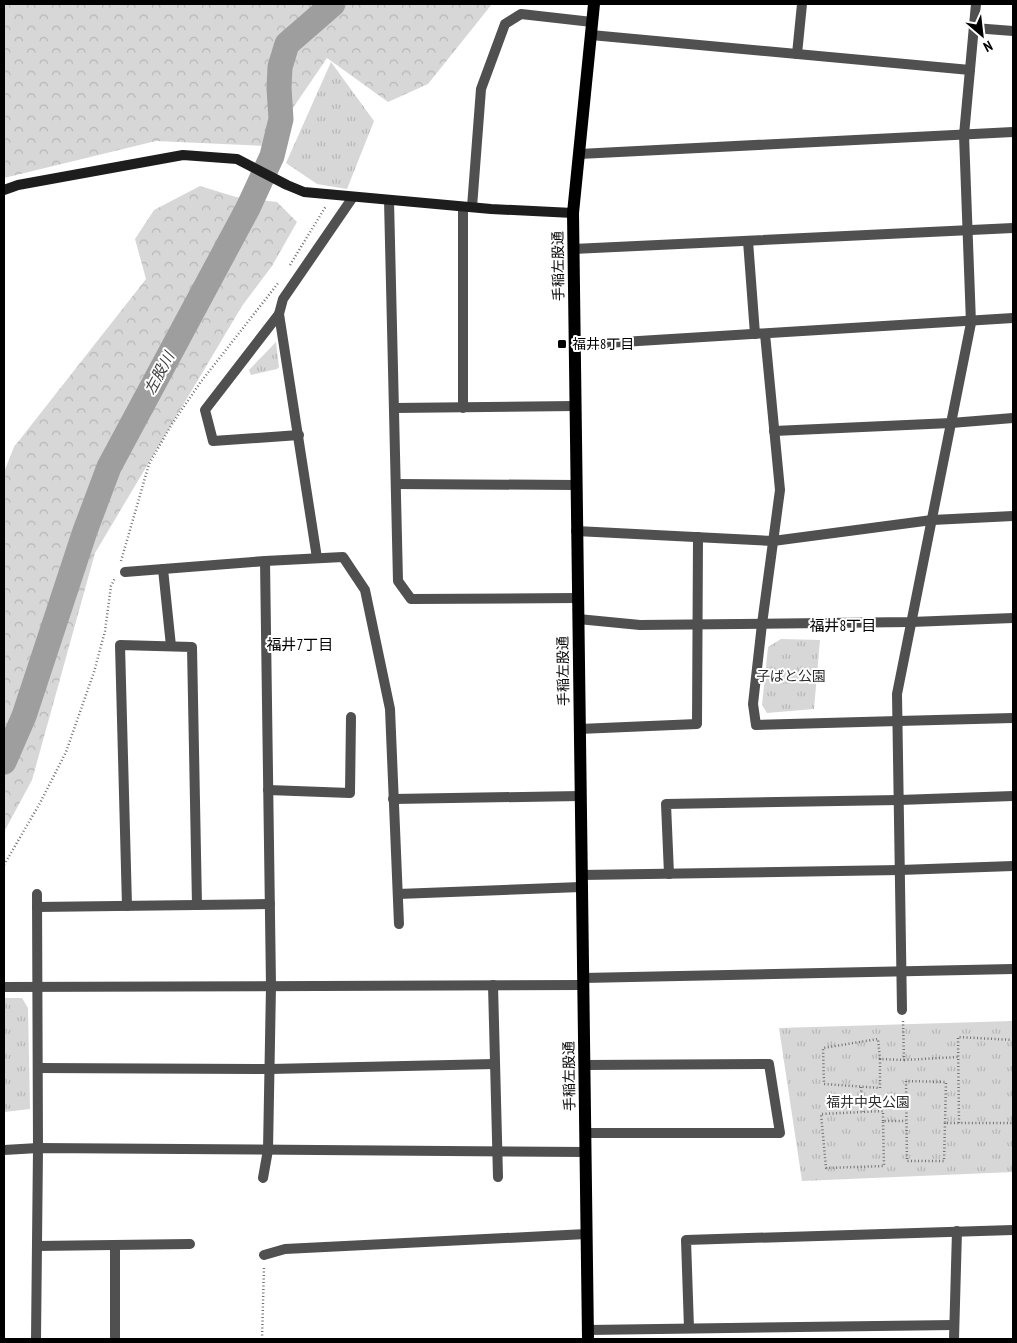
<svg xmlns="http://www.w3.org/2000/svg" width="1017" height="1343" viewBox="0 0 1017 1343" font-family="'PT Sans Narrow','Noto Sans JP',sans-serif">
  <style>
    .forest { fill: url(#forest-crowns) }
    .park { fill: url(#park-tufts) }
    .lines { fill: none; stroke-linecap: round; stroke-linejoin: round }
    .river { stroke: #9e9e9e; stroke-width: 25 }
    .path { stroke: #727272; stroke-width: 2.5; stroke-dasharray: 1 2.5; stroke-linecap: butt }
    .street { stroke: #505050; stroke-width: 10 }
    .secondary { stroke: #1d1d1d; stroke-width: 10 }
    .primary { stroke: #000; stroke-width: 12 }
    .poi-dot { fill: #000; stroke: #fff; stroke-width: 2 }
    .labels { text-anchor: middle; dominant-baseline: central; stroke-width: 4; stroke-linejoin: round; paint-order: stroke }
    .street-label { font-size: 14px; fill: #000; stroke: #fff }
    .poi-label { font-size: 14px; fill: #000; stroke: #fff; text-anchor: start }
    .park-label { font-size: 14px; fill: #2e2e2e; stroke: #fff }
    .water-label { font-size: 15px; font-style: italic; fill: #3f3f3f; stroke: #fff }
    .neighbourhood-label { font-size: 15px; fill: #000; stroke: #fff }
  </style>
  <defs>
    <pattern id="forest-crowns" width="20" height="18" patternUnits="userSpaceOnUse" patternTransform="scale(1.25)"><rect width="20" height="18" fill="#d7d7d7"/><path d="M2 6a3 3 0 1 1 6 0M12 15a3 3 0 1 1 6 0" fill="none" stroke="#b7b7b7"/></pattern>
    <pattern id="park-tufts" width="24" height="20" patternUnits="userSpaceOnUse" patternTransform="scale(1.25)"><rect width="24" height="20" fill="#d7d7d7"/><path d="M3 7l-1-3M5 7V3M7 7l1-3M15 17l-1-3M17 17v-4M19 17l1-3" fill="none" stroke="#b7b7b7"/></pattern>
  </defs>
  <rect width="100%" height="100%" fill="#fff"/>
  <g class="forest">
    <path d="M 4,4 L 492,4 L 428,84 L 388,102 L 327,58 L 267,146 L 156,141 L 4,178 Z"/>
    <path d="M 200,186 L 236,197 L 277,202 L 297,222 L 272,266 L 242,306 L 95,553 L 32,780 L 4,832 L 4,472 L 14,447 L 146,279 L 135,239 L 154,210 Z"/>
  </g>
  <g class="park">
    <path d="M 331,62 L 374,121 L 347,189 L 317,184 L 286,163 Z"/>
    <path d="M 276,342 L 279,367 L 277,369 L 251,375 L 249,370 Z"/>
    <path d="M 781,639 L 820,640 L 814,709 L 767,713 L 762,705 L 768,647 Z"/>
    <path d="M 4,998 L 22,998 L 28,1008 L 30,1109 L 4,1112 Z"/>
    <path d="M 1013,1021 L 1013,1172 L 802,1181 L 779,1028 Z"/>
  </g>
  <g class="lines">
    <path class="river" d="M 4,762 L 24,716 L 85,531 L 109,467 L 248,208 L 272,156 L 281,119 L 279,88 L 280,67 L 287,44 L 333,4"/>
    <g class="path">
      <path d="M 290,265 L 326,206"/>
      <path d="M 121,561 L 149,464 L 172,424 L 200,383 L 279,282"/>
      <path d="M 4,865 L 40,803 L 66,752 L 94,672 L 105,631 L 111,586 L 115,578"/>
      <path d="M 1013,1040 L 958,1037 L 959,1123 L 1013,1123"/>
      <path d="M 880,1059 L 878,1039 L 823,1048 L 824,1084 L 880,1088 L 880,1059 L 904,1060 L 903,1021"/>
      <path d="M 904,1060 L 958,1057"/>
      <path d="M 861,1087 L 863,1112"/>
      <path d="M 883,1121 L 883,1111 L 821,1114 L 826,1168 L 884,1166 L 883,1121 L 906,1121"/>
      <path d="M 945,1123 L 944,1161 L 907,1161 L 906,1081 L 946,1082 L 945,1123 L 959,1123"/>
      <path d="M 262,1339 L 264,1266"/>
    </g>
    <g class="street">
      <path d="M 974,28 L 1013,31"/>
      <path d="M 591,35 L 970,70"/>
      <path d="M 797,54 L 802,4"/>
      <path d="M 579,154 L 1013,132"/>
      <path d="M 389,200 L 398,581 L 411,599 L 577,598"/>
      <path d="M 472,207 L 481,89 L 505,24 L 521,14 L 592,22"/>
      <path d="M 748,241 L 755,334"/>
      <path d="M 573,249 L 1013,228"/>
      <path d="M 279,314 L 317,558"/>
      <path d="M 765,334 L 780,490 L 762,624 L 753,704 L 756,725 L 898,721 L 1013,718"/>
      <path d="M 574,345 L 1013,318"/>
      <path d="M 394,408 L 575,406"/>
      <path d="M 463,408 L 463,207"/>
      <path d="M 774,431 L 951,423 L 1013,418"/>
      <path d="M 299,435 L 213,441 L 205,410 L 279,314 L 283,299 L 353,197"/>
      <path d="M 396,484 L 576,485"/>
      <path d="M 576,531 L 773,541 L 932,520 L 1013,516"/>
      <path d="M 163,569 L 171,646"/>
      <path d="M 125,572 L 265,561 L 343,557 L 365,590 L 390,709 L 399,924"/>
      <path d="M 578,619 L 640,625 L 911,622 L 1013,618"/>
      <path d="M 579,729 L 697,724 L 698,537"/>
      <path d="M 268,790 L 350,793 L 351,717"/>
      <path d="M 393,799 L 580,796"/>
      <path d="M 669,874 L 666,804 L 899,800 L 1013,796"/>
      <path d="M 581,875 L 900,870 L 1013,866"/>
      <path d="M 398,894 L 581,887"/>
      <path d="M 127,906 L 120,645 L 192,647 L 197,905"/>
      <path d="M 37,907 L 270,904"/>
      <path d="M 583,978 L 1013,969"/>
      <path d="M 493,985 L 498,1177"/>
      <path d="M 4,987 L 583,985"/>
      <path d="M 902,1010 L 897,694 L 971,323 L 964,135 L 976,4"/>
      <path d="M 584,1065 L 769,1064 L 780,1133 L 585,1133"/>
      <path d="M 38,1068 L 270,1069 L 495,1064"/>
      <path d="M 4,1150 L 38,1148 L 585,1152"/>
      <path d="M 263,1178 L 268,1150 L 271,986 L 265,561"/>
      <path d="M 115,1245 L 115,1339"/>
      <path d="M 37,1246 L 190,1244"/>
      <path d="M 264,1255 L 285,1249 L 586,1234"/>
      <path d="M 689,1328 L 686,1240 L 1013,1230"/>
      <path d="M 588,1330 L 954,1325"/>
      <path d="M 36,1339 L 38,1148 L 37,894"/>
      <path d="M 954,1339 L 957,1231"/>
    </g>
    <path class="secondary" d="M 4,190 L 18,185 L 183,155 L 237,159 L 287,185 L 304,192 L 491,209 L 573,213"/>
    <path class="primary" d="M 588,1339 L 573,213 L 594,4"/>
  </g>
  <rect class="poi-dot" x="557" y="339" width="10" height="10" rx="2.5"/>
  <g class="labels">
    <g class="street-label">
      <text transform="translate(558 266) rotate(-91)">手稲左股通</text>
      <text transform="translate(563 671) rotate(-91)">手稲左股通</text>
      <text transform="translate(569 1076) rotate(-91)">手稲左股通</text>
    </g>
    <g class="poi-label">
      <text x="572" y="344">福井8丁目</text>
    </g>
    <g class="park-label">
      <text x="791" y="676">子ばと公園</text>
      <text x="868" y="1102">福井中央公園</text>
    </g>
    <g class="water-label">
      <text transform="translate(159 373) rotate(-62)">左股川</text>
    </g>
    <g class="neighbourhood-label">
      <text x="843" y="625">福井8丁目</text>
      <text x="300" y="644">福井7丁目</text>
    </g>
  </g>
  <rect width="1017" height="1343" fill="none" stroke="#000000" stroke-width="10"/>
  <g transform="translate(982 35) rotate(152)" stroke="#ffffff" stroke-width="4" paint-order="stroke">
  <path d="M0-4L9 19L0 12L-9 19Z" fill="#000000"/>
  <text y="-8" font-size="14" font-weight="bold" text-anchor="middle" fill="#000000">N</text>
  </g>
</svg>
